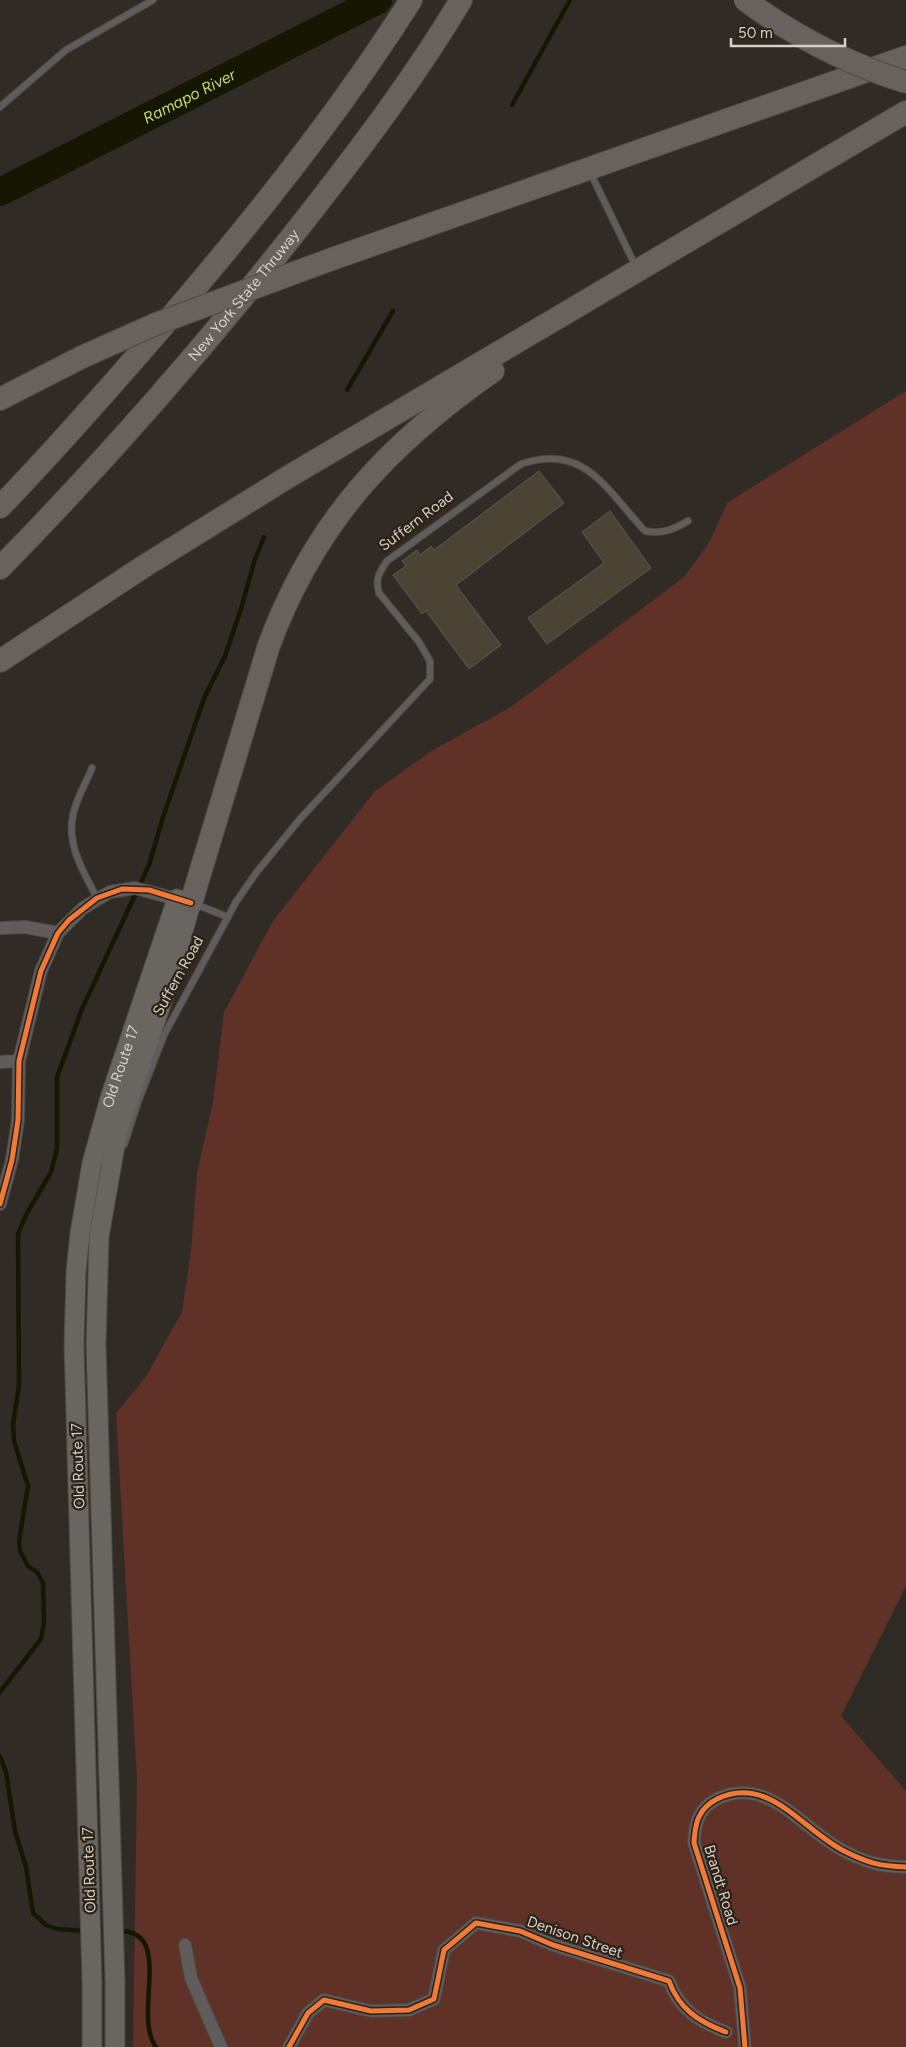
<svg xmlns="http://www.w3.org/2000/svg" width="906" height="2047" viewBox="0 0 906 2047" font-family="Figtree,sans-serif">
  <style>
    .green { fill: #603127 }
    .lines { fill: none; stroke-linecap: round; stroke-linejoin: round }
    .stream { stroke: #161703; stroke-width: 4.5 }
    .river { stroke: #161703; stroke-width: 28 }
    .building { fill: #4a4434; stroke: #5d5953 }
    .service-casing { stroke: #4e4943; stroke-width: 8 }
    .minor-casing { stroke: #4e4943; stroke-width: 14 }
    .primary-casing { stroke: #4e4943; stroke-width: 21 }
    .motorway-casing { stroke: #4e4943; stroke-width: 24 }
    .service { stroke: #605c5b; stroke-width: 6 }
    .minor { stroke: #605c5b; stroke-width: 12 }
    .primary { stroke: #696561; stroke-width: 19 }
    .motorway { stroke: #67625d; stroke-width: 22 }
    .motorway-bridge-casing { stroke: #4e4943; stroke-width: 24; stroke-linecap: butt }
    .motorway-bridge { stroke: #67625d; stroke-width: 22 }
    .cycleway-casing { stroke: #2c2216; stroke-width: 8 }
    .cycleway { stroke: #f17a3a; stroke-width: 5 }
    .labels { text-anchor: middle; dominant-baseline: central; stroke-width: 4.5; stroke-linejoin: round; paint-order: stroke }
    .street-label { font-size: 15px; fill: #d6d0c8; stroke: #2c2216 }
    .water-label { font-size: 16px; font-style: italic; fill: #cbd866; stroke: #2c2216 }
  </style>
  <rect width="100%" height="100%" fill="#312b25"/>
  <path class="green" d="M 906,391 L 906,1586 L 841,1716 L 906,1791 L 906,2047 L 133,2047 L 137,1780 L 116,1413 L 145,1378 L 182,1312 L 191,1251 L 197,1173 L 213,1102 L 224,1012 L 273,921 L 375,791 L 433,750 L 511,707 L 684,577 L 709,543 L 727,503 Z"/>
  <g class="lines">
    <g class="stream">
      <path d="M 512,105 L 570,0"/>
      <path d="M 347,390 L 393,311"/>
      <path d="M 0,1692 L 41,1639 L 44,1623 L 43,1583 L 37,1572 L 28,1566 L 20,1551 L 19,1541 L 28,1486 L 14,1441 L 13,1424 L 19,1385 L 18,1234 L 26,1215 L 51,1172 L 57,1149 L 57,1077 L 82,1009 L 149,865 L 163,817 L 205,696 L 225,656 L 241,609 L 254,562 L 264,537"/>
      <path d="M 0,1756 L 6,1772 L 15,1831 L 26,1867 L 33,1913 L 46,1925 L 57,1929 L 86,1931"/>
      <path d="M 119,1931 C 175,1930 132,2015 156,2047"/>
    </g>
    <path class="river" id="s1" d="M 0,192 L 378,0"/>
  </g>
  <g class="building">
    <path d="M 539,471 L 564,503 L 456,585 L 501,645 L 469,669 L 426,611 L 422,614 L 393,575 L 406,566 L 402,561 L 417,550 L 420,555 L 431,546 L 434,550 Z"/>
    <path d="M 610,511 L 651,568 L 547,644 L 528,618 L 604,563 L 582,532 Z"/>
  </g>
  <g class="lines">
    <g class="service-casing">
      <g id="service">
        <path d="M 0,107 L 66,50 L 153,0"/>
        <path d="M 590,172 L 636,267"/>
        <path d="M 92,768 C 86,783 76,799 73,815 C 66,844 84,873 97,898"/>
        <path d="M 195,904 L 228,917"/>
        <path d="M 124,1145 L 138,1102 L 164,1035 L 236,902 L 256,873 L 300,819 L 430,679 L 430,661 L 419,642 L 379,593 C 375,579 379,573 387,561 L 521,464 C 585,442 607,491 645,531 C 662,534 673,530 688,521"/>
      </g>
    </g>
    <g class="minor-casing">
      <g id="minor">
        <path d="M 0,928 L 25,927 L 58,933"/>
        <path d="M 0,1062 L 19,1061"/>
        <path d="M 0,1204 L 12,1160 L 18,1120 L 19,1061 L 41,971 L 58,933 L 83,908 L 110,892 L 135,888 L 184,901"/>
        <path d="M 185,1945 L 191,1978 L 221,2047"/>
        <path d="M 289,2047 L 308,2013 L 324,2000 L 371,2011 L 409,2010 L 434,1999 L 444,1950 L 476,1923 L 520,1931 L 553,1945 L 669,1981 C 679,2009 699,2022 726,2032"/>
        <path d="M 745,2047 L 740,1988 L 694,1843 C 695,1823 698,1809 717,1799 C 769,1774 802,1830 844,1851 C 868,1863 879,1866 906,1867"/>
      </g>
    </g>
    <g class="primary-casing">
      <g id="primary">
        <path id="s2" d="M 92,2047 L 92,1982 L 74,1345 L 76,1272 L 80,1233 L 92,1163 L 110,1098 L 177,899"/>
        <path d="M 115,2047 L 115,1982 L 96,1345 L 99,1237 L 117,1134 L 169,981 L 191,903"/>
      </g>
    </g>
    <g class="motorway-casing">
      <g id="motorway">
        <path d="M 332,259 L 906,57"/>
        <path d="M 0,399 L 82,357"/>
        <path d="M 0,507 C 54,451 106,392 157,333 C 248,227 336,118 411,0"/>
        <path id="s3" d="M 0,568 C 112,454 217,333 315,207 C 367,140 418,72 461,0"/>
        <path d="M 0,661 L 146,565 L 288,477 L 906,112"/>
        <path d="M 191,903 L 269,645 C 315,522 387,445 493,371"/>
      </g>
    </g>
    <use href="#service" class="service"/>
    <use href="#minor" class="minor"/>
    <use href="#primary" class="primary"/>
    <use href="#motorway" class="motorway"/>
    <g class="motorway-bridge-casing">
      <g id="motorway-bridge">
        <path d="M 745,0 C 794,36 848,64 906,82"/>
        <path d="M 82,357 L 156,324 L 332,259"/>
      </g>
    </g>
    <use href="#motorway-bridge" class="motorway-bridge"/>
    <g class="cycleway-casing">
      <g id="cycleway">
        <path d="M 0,1204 L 12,1160 L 18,1120 L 19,1061 L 41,971 L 58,933 L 69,920 L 97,898 L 122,889 L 149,890 L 191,903"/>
        <path d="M 289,2047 L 308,2013 L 324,2000 L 371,2011 L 409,2010 L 434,1999 L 444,1950 L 476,1923 L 520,1931 L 553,1945 L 669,1981 C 679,2009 699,2022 726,2032"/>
        <path d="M 745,2047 L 740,1988 L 694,1843 C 695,1823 698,1809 717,1799 C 769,1774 802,1830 844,1851 C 868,1863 879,1866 906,1867"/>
      </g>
    </g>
    <use href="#cycleway" class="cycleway"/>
  </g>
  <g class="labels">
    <g class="street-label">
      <text stroke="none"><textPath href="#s3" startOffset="366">New York State Thruway</textPath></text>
      <text transform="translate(416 521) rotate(-37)">Suffern Road</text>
      <text transform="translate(178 976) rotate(-61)">Suffern Road</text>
      <text stroke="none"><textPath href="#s2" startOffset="986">Old Route 17</textPath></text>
      <text transform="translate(78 1466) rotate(-92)">Old Route 17</text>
      <text transform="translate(89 1870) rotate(-92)">Old Route 17</text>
      <text transform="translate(721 1885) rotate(73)">Brandt Road</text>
      <text transform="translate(575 1937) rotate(19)">Denison Street</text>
    </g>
    <g class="water-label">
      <text stroke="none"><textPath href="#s1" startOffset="212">Ramapo River</textPath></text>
    </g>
  </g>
  <path d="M731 38v8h114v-8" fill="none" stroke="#d6d0c8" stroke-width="2.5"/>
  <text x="738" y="38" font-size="15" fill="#d6d0c8" stroke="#2c2216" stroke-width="4" paint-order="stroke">50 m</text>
</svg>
